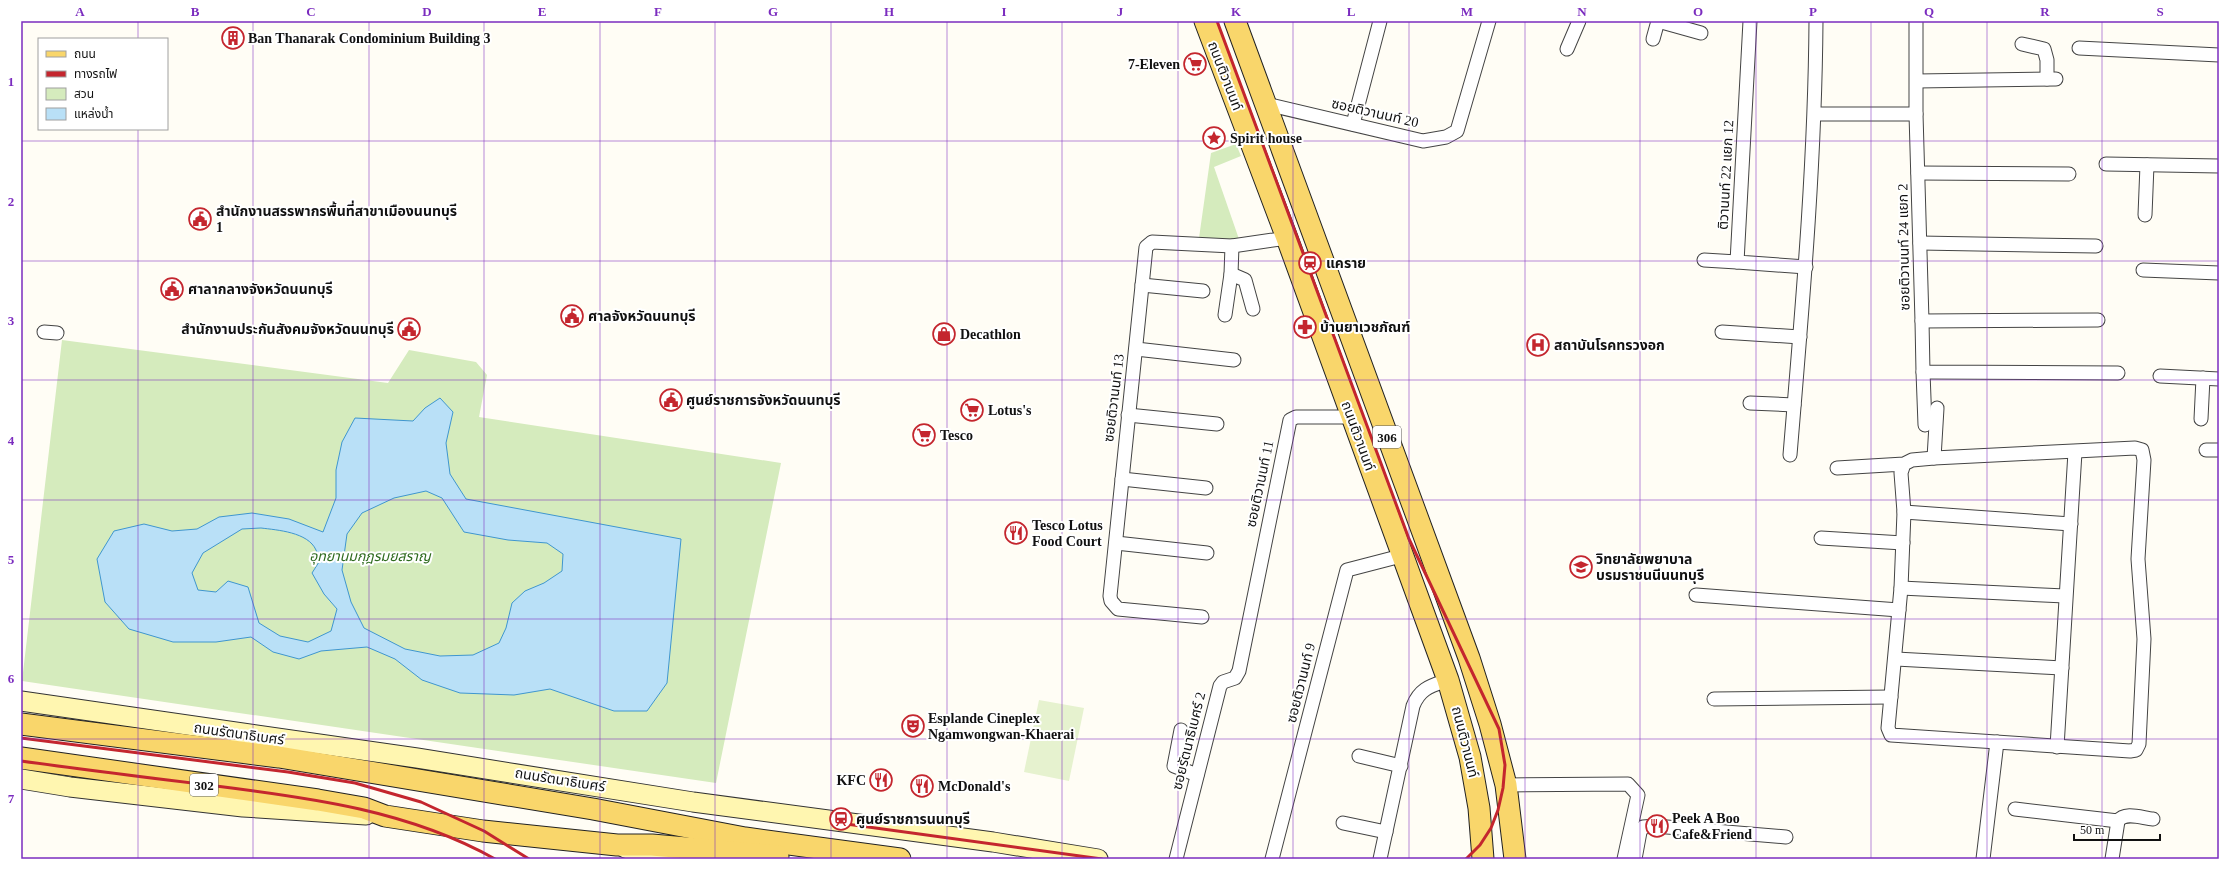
<svg xmlns="http://www.w3.org/2000/svg" width="2240" height="880" viewBox="0 0 2240 880" font-family="'Times New Roman','Noto Sans Thai',serif">
  <style>
    .green { fill: #d5ebbd }
    .pitch { fill: #e6f2cf }
    .water { fill: #b9e0f7; stroke: #3f96cf; fill-rule: evenodd }
    .lines { fill: none; stroke-linecap: round; stroke-linejoin: round }
    .minor-casing { stroke: #444; stroke-width: 15 }
    .secondary-casing { stroke: #333; stroke-width: 21 }
    .primary-casing { stroke: #222; stroke-width: 23 }
    .minor { stroke: #fff; stroke-width: 13 }
    .secondary { stroke: #fff6b0; stroke-width: 19 }
    .primary { stroke: #f9d66b; stroke-width: 21 }
    .rail { stroke: #c4262e; stroke-width: 3 }
    .grid { fill: none; stroke: #7b2cbf; stroke-width: 1; stroke-opacity: 0.55 }
    .labels { text-anchor: middle; dominant-baseline: central; stroke-width: 4; stroke-linejoin: round; paint-order: stroke }
    .shield { fill: #fff; stroke: #585858; stroke-width: 1 }
    .shield-label { font-size: 13px; font-weight: bold; fill: #111 }
    .poi-label { font-size: 14px; font-weight: bold; fill: #111; stroke: #fff; text-anchor: start }
    .street-label { font-size: 14px; fill: #111; stroke: #fff }
    .park-label { font-size: 14px; font-style: italic; fill: #2f6b1f; stroke: #fff }
    .neatline { fill: none; stroke: #7b2cbf; stroke-width: 1.5 }
    .grid-label { font-size: 13px; text-anchor: middle; font-weight: bold; fill: #7b2cbf }
  </style>
  <rect width="100%" height="100%" fill="#fffdf5"/>
  <g class="green">
    <path d="M 1236,144 L 1241,156 L 1214,167 L 1240,242 L 1199,238 L 1211,153 Z"/>
    <path d="M 62,340 L 388,383 L 409,350 L 476,362 L 487,375 L 479,417 L 781,463 L 716,783 L 22,681 Z"/>
  </g>
  <path class="pitch" d="M 1039,700 L 1084,708 L 1069,781 L 1024,772 Z"/>
  <path class="water" d="M 440,398 L 453,412 L 446,443 L 450,474 L 466,499 L 681,539 L 667,683 L 647,711 L 614,711 L 550,689 L 514,695 L 460,693 L 422,680 L 395,659 L 367,647 L 321,651 L 299,659 L 273,652 L 251,637 L 216,642 L 173,642 L 129,629 L 105,602 L 97,559 L 114,531 L 144,524 L 172,531 L 197,529 L 219,517 L 252,513 L 289,519 L 323,532 L 336,498 L 336,470 L 342,442 L 355,418 L 413,421 L 425,408 ZM 426,491 L 442,498 L 464,532 L 508,540 L 547,543 L 563,554 L 562,571 L 544,583 L 525,591 L 512,603 L 506,628 L 499,643 L 473,655 L 440,656 L 405,649 L 364,628 L 351,602 L 342,570 L 347,534 L 362,513 L 394,498 ZM 261,528 C 277,530 308,532 316,550 C 318,553 318,559 319,562 L 312,573 L 324,594 L 337,609 L 331,631 L 308,642 L 280,636 L 259,623 L 248,587 L 228,581 L 216,592 L 198,590 L 192,573 L 203,553 L 242,529 Z"/>
  <g class="lines">
    <g class="minor-casing">
      <g id="minor">
        <path d="M 1658,21 L 1701,33"/>
        <path d="M 1750,21 L 1737,262 L 1806,267"/>
        <path d="M 1916,21 L 1916,114 L 1922,321 L 2098,320"/>
        <path d="M 1653,39 L 1658,21"/>
        <path d="M 2022,44 L 2044,49 L 2047,60 L 2047,79"/>
        <path d="M 2079,48 L 2219,55"/>
        <path d="M 1567,49 L 1579,21"/>
        <path d="M 1917,81 L 2056,79"/>
        <path d="M 1266,104 L 1423,141 L 1446,137 L 1457,131 L 1489,21"/>
        <path d="M 1815,114 L 1916,114"/>
        <path d="M 1353,124 L 1380,21"/>
        <path d="M 2106,164 L 2219,166"/>
        <path d="M 1918,173 L 2069,174"/>
        <path d="M 2145,215 L 2147,165"/>
        <path d="M 1920,243 L 2096,246"/>
        <path d="M 1704,260 L 1737,262"/>
        <path d="M 2143,270 L 2219,273"/>
        <path d="M 1231,274 L 1245,280 L 1253,309"/>
        <path d="M 1142,285 L 1203,291"/>
        <path d="M 1225,315 L 1231,274 L 1232,246"/>
        <path d="M 1922,321 L 1923,372 L 2118,373"/>
        <path d="M 44,332 L 57,333"/>
        <path d="M 1722,332 L 1800,337"/>
        <path d="M 1136,349 L 1234,360"/>
        <path d="M 1923,372 L 1925,425"/>
        <path d="M 2160,376 L 2219,379"/>
        <path d="M 1750,403 L 1794,405"/>
        <path d="M 1128,415 L 1217,424"/>
        <path d="M 2201,419 L 2203,378"/>
        <path d="M 2206,450 L 2219,450"/>
        <path d="M 1790,455 C 1802,310 1815,166 1816,21"/>
        <path d="M 1934,458 L 1937,408"/>
        <path d="M 1837,468 L 1904,464 L 1912,460 L 1934,458 L 2135,448 L 2142,450 L 2144,460 L 2138,559 L 2144,639 L 2139,744 L 2136,750 L 2130,751 L 1891,735 L 1888,728 L 1901,588 L 1904,512 L 1901,473 L 1904,464"/>
        <path d="M 1122,479 L 1206,488"/>
        <path d="M 1904,512 L 2071,524"/>
        <path d="M 1821,538 L 1903,543"/>
        <path d="M 1116,543 L 1207,553"/>
        <path d="M 1901,588 L 2065,596"/>
        <path d="M 1696,595 L 1899,610"/>
        <path d="M 1202,617 L 1118,609 L 1111,601 L 1110,596 L 1146,247 L 1152,242 L 1232,246 L 1287,238"/>
        <path d="M 1896,659 L 2062,668"/>
        <path d="M 1714,699 L 1891,697"/>
        <path d="M 1181,730 L 1174,766 L 1197,775"/>
        <path d="M 2057,747 L 2075,452"/>
        <path d="M 1359,756 L 1401,766"/>
        <path d="M 1506,785 L 1628,784 L 1638,795 L 1624,859"/>
        <path d="M 2015,809 L 2118,821"/>
        <path d="M 1343,823 L 1386,832"/>
        <path d="M 1176,859 L 1220,686 L 1223,682 L 1235,678 L 1239,671 L 1290,420 L 1296,417 L 1351,417"/>
        <path d="M 1272,859 L 1347,570 L 1401,556"/>
        <path d="M 1380,859 L 1413,706 C 1420,688 1431,686 1448,680"/>
        <path d="M 1635,859 L 1640,832 L 1643,827 L 1655,826 L 1786,837"/>
        <path d="M 1983,859 L 1997,742"/>
        <path d="M 2112,859 L 2118,821 C 2125,811 2142,818 2153,819"/>
      </g>
    </g>
    <g class="secondary-casing">
      <g id="secondary">
        <path d="M 21,701 L 417,758 L 693,802 L 993,842 L 1098,859"/>
        <path d="M 21,779 L 70,787 L 243,807 L 366,815"/>
        <path d="M 625,848 L 654,857 L 670,859"/>
      </g>
    </g>
    <g class="primary-casing">
      <g id="primary">
        <path d="M 1205,21 L 1287,238 L 1448,680 L 1470,757 L 1479,808 L 1483,859"/>
        <path d="M 1235,21 L 1469,658 L 1490,724 L 1506,785 L 1515,859"/>
        <path d="M 21,724 L 279,757 L 593,809 L 745,838 L 900,859"/>
        <path d="M 21,758 L 318,800 L 364,808 L 385,816 L 483,831 L 617,845 L 652,845 L 778,856"/>
      </g>
    </g>
    <use href="#minor" class="minor"/>
    <use href="#secondary" class="secondary"/>
    <use href="#primary" class="primary"/>
    <g class="rail">
      <path d="M 1217,21 L 1409,539 L 1499,729 L 1505,765 L 1503,788 L 1498,810 L 1491,828 L 1480,845 L 1466,859"/>
      <path d="M 21,738 L 288,772 L 355,783 L 421,802 L 484,831 L 529,859"/>
      <path d="M 21,761 C 86,770 151,778 216,786 C 312,798 410,811 495,859"/>
      <path d="M 839,823 L 1102,859"/>
    </g>
  </g>
  <path class="grid" d="M 138,21 L 138,39M 253,21 L 253,859M 369,21 L 369,859M 484,21 L 484,859M 600,21 L 600,859M 715,21 L 715,859M 831,21 L 831,859M 947,21 L 947,859M 1062,21 L 1062,859M 1178,21 L 1178,859M 1293,21 L 1293,859M 1409,21 L 1409,859M 1525,21 L 1525,859M 1640,21 L 1640,859M 1756,21 L 1756,859M 1871,21 L 1871,859M 1987,21 L 1987,859M 2102,21 L 2102,859M 138,129 L 138,859M 21,141 L 2219,141M 21,261 L 2219,261M 21,380 L 2219,380M 21,500 L 2219,500M 21,619 L 2219,619M 21,739 L 2219,739"/>
  <defs>
    <g id="building-ring" transform="scale(1.15)"><circle r="9.5" fill="#fff" stroke="#c4262e" stroke-width="1.5"/><path d="M-4-6H4V6H1V3H-1V6H-4ZM-2.5-4.3h1.7v1.8h-1.7ZM.8-4.3h1.7v1.8H.8ZM-2.5-1h1.7V.8h-1.7ZM.8-1h1.7V.8H.8Z" fill="#c4262e"/></g>
    <g id="supermarket-ring" transform="scale(1.15)"><circle r="9.5" fill="#fff" stroke="#c4262e" stroke-width="1.5"/><path d="M-6-5.5h2.5l.6 2H6L4.5 2H-2.5L-4.4-4H-6ZM-1.5 3.2a1.3 1.3 0 1 0 .1 0ZM3 3.2a1.3 1.3 0 1 0 .1 0Z" fill="#c4262e"/></g>
    <g id="sight-ring" transform="scale(1.15)"><circle r="9.5" fill="#fff" stroke="#c4262e" stroke-width="1.5"/><path d="M0-6L1.8-2.2L6-1.7L2.9 1.2L3.7 5.4L0 3.3L-3.7 5.4L-2.9 1.2L-6-1.7L-1.8-2.2Z" fill="#c4262e"/></g>
    <g id="civic-ring" transform="scale(1.15)"><circle r="9.5" fill="#fff" stroke="#c4262e" stroke-width="1.5"/><path d="M-.6-6.5H3V-4.5H.6V-3L4-1V1h2V6H-6V1h2V-1L-.6-3ZM-1.2 2.5V6h2.4V2.5Z" fill="#c4262e"/></g>
    <g id="station-ring" transform="scale(1.15)"><circle r="9.5" fill="#fff" stroke="#c4262e" stroke-width="1.5"/><path d="M-3-6H3Q5-6 5-4V2Q5 4 3 4L4.5 6H3L1.5 4h-3L-3 6H-4.5L-3 4Q-5 4-5 2V-4Q-5-6-3-6ZM-3.5-4v3h7v-3ZM-3.5 1v1.5H-2V1ZM2 1v1.5H3.5V1Z" fill="#c4262e"/></g>
    <g id="pharmacy-ring" transform="scale(1.15)"><circle r="9.5" fill="#fff" stroke="#c4262e" stroke-width="1.5"/><path d="M-2-6h4v4h4v4h-4v4h-4v-4h-4v-4h4Z" fill="#c4262e"/></g>
    <g id="shop-ring" transform="scale(1.15)"><circle r="9.5" fill="#fff" stroke="#c4262e" stroke-width="1.5"/><path d="M-5-2.5h2.3a2.7 3.5 0 0 1 5.4 0H5L5.5 6h-11ZM-1.5-2.5h3a1.5 2.3 0 0 0-3 0Z" fill="#c4262e"/></g>
    <g id="hospital-ring" transform="scale(1.15)"><circle r="9.5" fill="#fff" stroke="#c4262e" stroke-width="1.5"/><path d="M-5-5h3v3.5h4V-5h3V5h-3V1.5h-4V5h-3Z" fill="#c4262e"/></g>
    <g id="restaurant-ring" transform="scale(1.15)"><circle r="9.5" fill="#fff" stroke="#c4262e" stroke-width="1.5"/><path d="M-5-6h1v4h1v-4h1v4h1v-4h1v5L-1.5 .5V6h-2V.5L-5-1ZM5-6V6H3V1.5H1.5Q1.5-4 5-6Z" fill="#c4262e"/></g>
    <g id="school-ring" transform="scale(1.15)"><circle r="9.5" fill="#fff" stroke="#c4262e" stroke-width="1.5"/><path d="M0-5L7-2L0 1L-7-2ZM-4 1L0 2.5L4 1V4Q0 6-4 4Z" fill="#c4262e"/></g>
    <g id="theatre-ring" transform="scale(1.15)"><circle r="9.5" fill="#fff" stroke="#c4262e" stroke-width="1.5"/><path d="M-5-5.5Q0-4 5-5.5V0Q5 5 0 6Q-5 5-5 0ZM-3.3-2.5H-1v1.5H-3.3ZM1-2.5H3.3v1.5H1ZM-2.8 1Q0 5.5 2.8 1Z" fill="#c4262e"/></g>
  </defs>
  <g fill-rule="evenodd">
    <use href="#building-ring" x="233" y="38"/>
    <use href="#supermarket-ring" x="1195" y="64"/>
    <use href="#sight-ring" x="1214" y="138"/>
    <use href="#civic-ring" x="200" y="219"/>
    <use href="#station-ring" x="1310" y="263"/>
    <use href="#civic-ring" x="172" y="289"/>
    <use href="#civic-ring" x="572" y="316"/>
    <use href="#pharmacy-ring" x="1305" y="327"/>
    <use href="#civic-ring" x="409" y="329"/>
    <use href="#shop-ring" x="944" y="334"/>
    <use href="#hospital-ring" x="1538" y="345"/>
    <use href="#civic-ring" x="671" y="400"/>
    <use href="#supermarket-ring" x="972" y="410"/>
    <use href="#supermarket-ring" x="924" y="435"/>
    <use href="#restaurant-ring" x="1016" y="533"/>
    <use href="#school-ring" x="1581" y="567"/>
    <use href="#theatre-ring" x="913" y="726"/>
    <use href="#restaurant-ring" x="881" y="780"/>
    <use href="#restaurant-ring" x="922" y="786"/>
    <use href="#station-ring" x="841" y="819"/>
    <use href="#restaurant-ring" x="1657" y="826"/>
  </g>
  <g class="labels">
    <g class="shield">
      <rect x="1373" y="426" width="28" height="22" rx="3"/>
      <rect x="190" y="774" width="28" height="22" rx="3"/>
    </g>
    <g class="shield-label">
      <text x="1387" y="437">306</text>
      <text x="204" y="785">302</text>
    </g>
    <g class="poi-label">
      <text x="248" y="38">Ban Thanarak Condominium Building 3</text>
      <text x="1180" y="64" text-anchor="end">7-Eleven</text>
      <text x="1230" y="138">Spirit house</text>
      <text x="216" y="211">สำนักงานสรรพากรพื้นที่สาขาเมืองนนทบุรี<tspan x="216" dy="16">1</tspan></text>
      <text x="1326" y="263">แคราย</text>
      <text x="188" y="289">ศาลากลางจังหวัดนนทบุรี</text>
      <text x="588" y="316">ศาลจังหวัดนนทบุรี</text>
      <text x="1320" y="327">บ้านยาเวชภัณฑ์</text>
      <text x="394" y="329" text-anchor="end">สำนักงานประกันสังคมจังหวัดนนทบุรี</text>
      <text x="960" y="334">Decathlon</text>
      <text x="1554" y="345">สถาบันโรคทรวงอก</text>
      <text x="686" y="400">ศูนย์ราชการจังหวัดนนทบุรี</text>
      <text x="988" y="410">Lotus's</text>
      <text x="940" y="435">Tesco</text>
      <text x="1032" y="525">Tesco Lotus<tspan x="1032" dy="16">Food Court</tspan></text>
      <text x="1596" y="559">วิทยาลัยพยาบาล<tspan x="1596" dy="16">บรมราชนนีนนทบุรี</tspan></text>
      <text x="928" y="718">Esplande Cineplex<tspan x="928" dy="16">Ngamwongwan-Khaerai</tspan></text>
      <text x="866" y="780" text-anchor="end">KFC</text>
      <text x="938" y="786">McDonald's</text>
      <text x="1672" y="818">Peek A Boo<tspan x="1672" dy="16">Cafe&amp;Friend</tspan></text>
      <text x="856" y="819">ศูนย์ราชการนนทบุรี</text>
    </g>
    <g class="street-label">
      <text transform="translate(1225 76) rotate(69)">ถนนติวานนท์</text>
      <text transform="translate(1375 113) rotate(13)">ซอยติวานนท์ 20</text>
      <text transform="translate(1726 175) rotate(-87)">ติวานนท์ 22 แยก 12</text>
      <text transform="translate(1904 247) rotate(-91)">ซอยติวานนท์ 24 แยก 2</text>
      <text transform="translate(1114 398) rotate(-83)">ซอยติวานนท์ 13</text>
      <text transform="translate(1358 436) rotate(70)">ถนนติวานนท์</text>
      <text transform="translate(1260 484) rotate(-78)">ซอยติวานนท์ 11</text>
      <text transform="translate(1301 683) rotate(-76)">ซอยติวานนท์ 9</text>
      <text transform="translate(239 734) rotate(8)">ถนนรัตนาธิเบศร์</text>
      <text transform="translate(1189 741) rotate(-76)">ซอยรัตนาธิเบศร์ 2</text>
      <text transform="translate(1465 742) rotate(76)">ถนนติวานนท์</text>
      <text transform="translate(560 780) rotate(9)">ถนนรัตนาธิเบศร์</text>
    </g>
    <g class="park-label">
      <text x="370" y="556">อุทยานมกุฎรมยสราญ</text>
    </g>
  </g>
  <rect width="2240" height="880" fill="none" stroke="#ffffff" stroke-width="44"/>
  <rect x="38" y="38" width="130" height="92" fill="#ffffff" stroke="#a0a0a0"/>
  <rect x="46" y="51" width="20" height="6" fill="#f9d66b" stroke="#a0a0a0"/>
  <text x="74" y="58" font-size="12" fill="#111111">ถนน</text>
  <rect x="46" y="71" width="20" height="6" fill="#c4262e" stroke="#a0a0a0"/>
  <text x="74" y="78" font-size="12" fill="#111111">ทางรถไฟ</text>
  <rect x="46" y="88" width="20" height="12" fill="#d5ebbd" stroke="#a0a0a0"/>
  <text x="74" y="98" font-size="12" fill="#111111">สวน</text>
  <rect x="46" y="108" width="20" height="12" fill="#b9e0f7" stroke="#a0a0a0"/>
  <text x="74" y="118" font-size="12" fill="#111111">แหล่งน้ำ</text>
  <path d="M2074 834v6h86v-6" fill="none" stroke="#111111" stroke-width="2"/>
  <text x="2080" y="834" font-size="12" fill="#111111" stroke="#ffffff" stroke-width="3" paint-order="stroke">50 m</text>
  <rect x="22" y="22" width="2196" height="836" class="neatline"/>
  <g class="grid-label">
    <text x="80" y="16">A</text>
    <text x="195" y="16">B</text>
    <text x="311" y="16">C</text>
    <text x="427" y="16">D</text>
    <text x="542" y="16">E</text>
    <text x="658" y="16">F</text>
    <text x="773" y="16">G</text>
    <text x="889" y="16">H</text>
    <text x="1004" y="16">I</text>
    <text x="1120" y="16">J</text>
    <text x="1236" y="16">K</text>
    <text x="1351" y="16">L</text>
    <text x="1467" y="16">M</text>
    <text x="1582" y="16">N</text>
    <text x="1698" y="16">O</text>
    <text x="1813" y="16">P</text>
    <text x="1929" y="16">Q</text>
    <text x="2045" y="16">R</text>
    <text x="2160" y="16">S</text>
    <text x="11" y="86">1</text>
    <text x="11" y="206">2</text>
    <text x="11" y="325">3</text>
    <text x="11" y="445">4</text>
    <text x="11" y="564">5</text>
    <text x="11" y="683">6</text>
    <text x="11" y="803">7</text>
  </g>
</svg>
